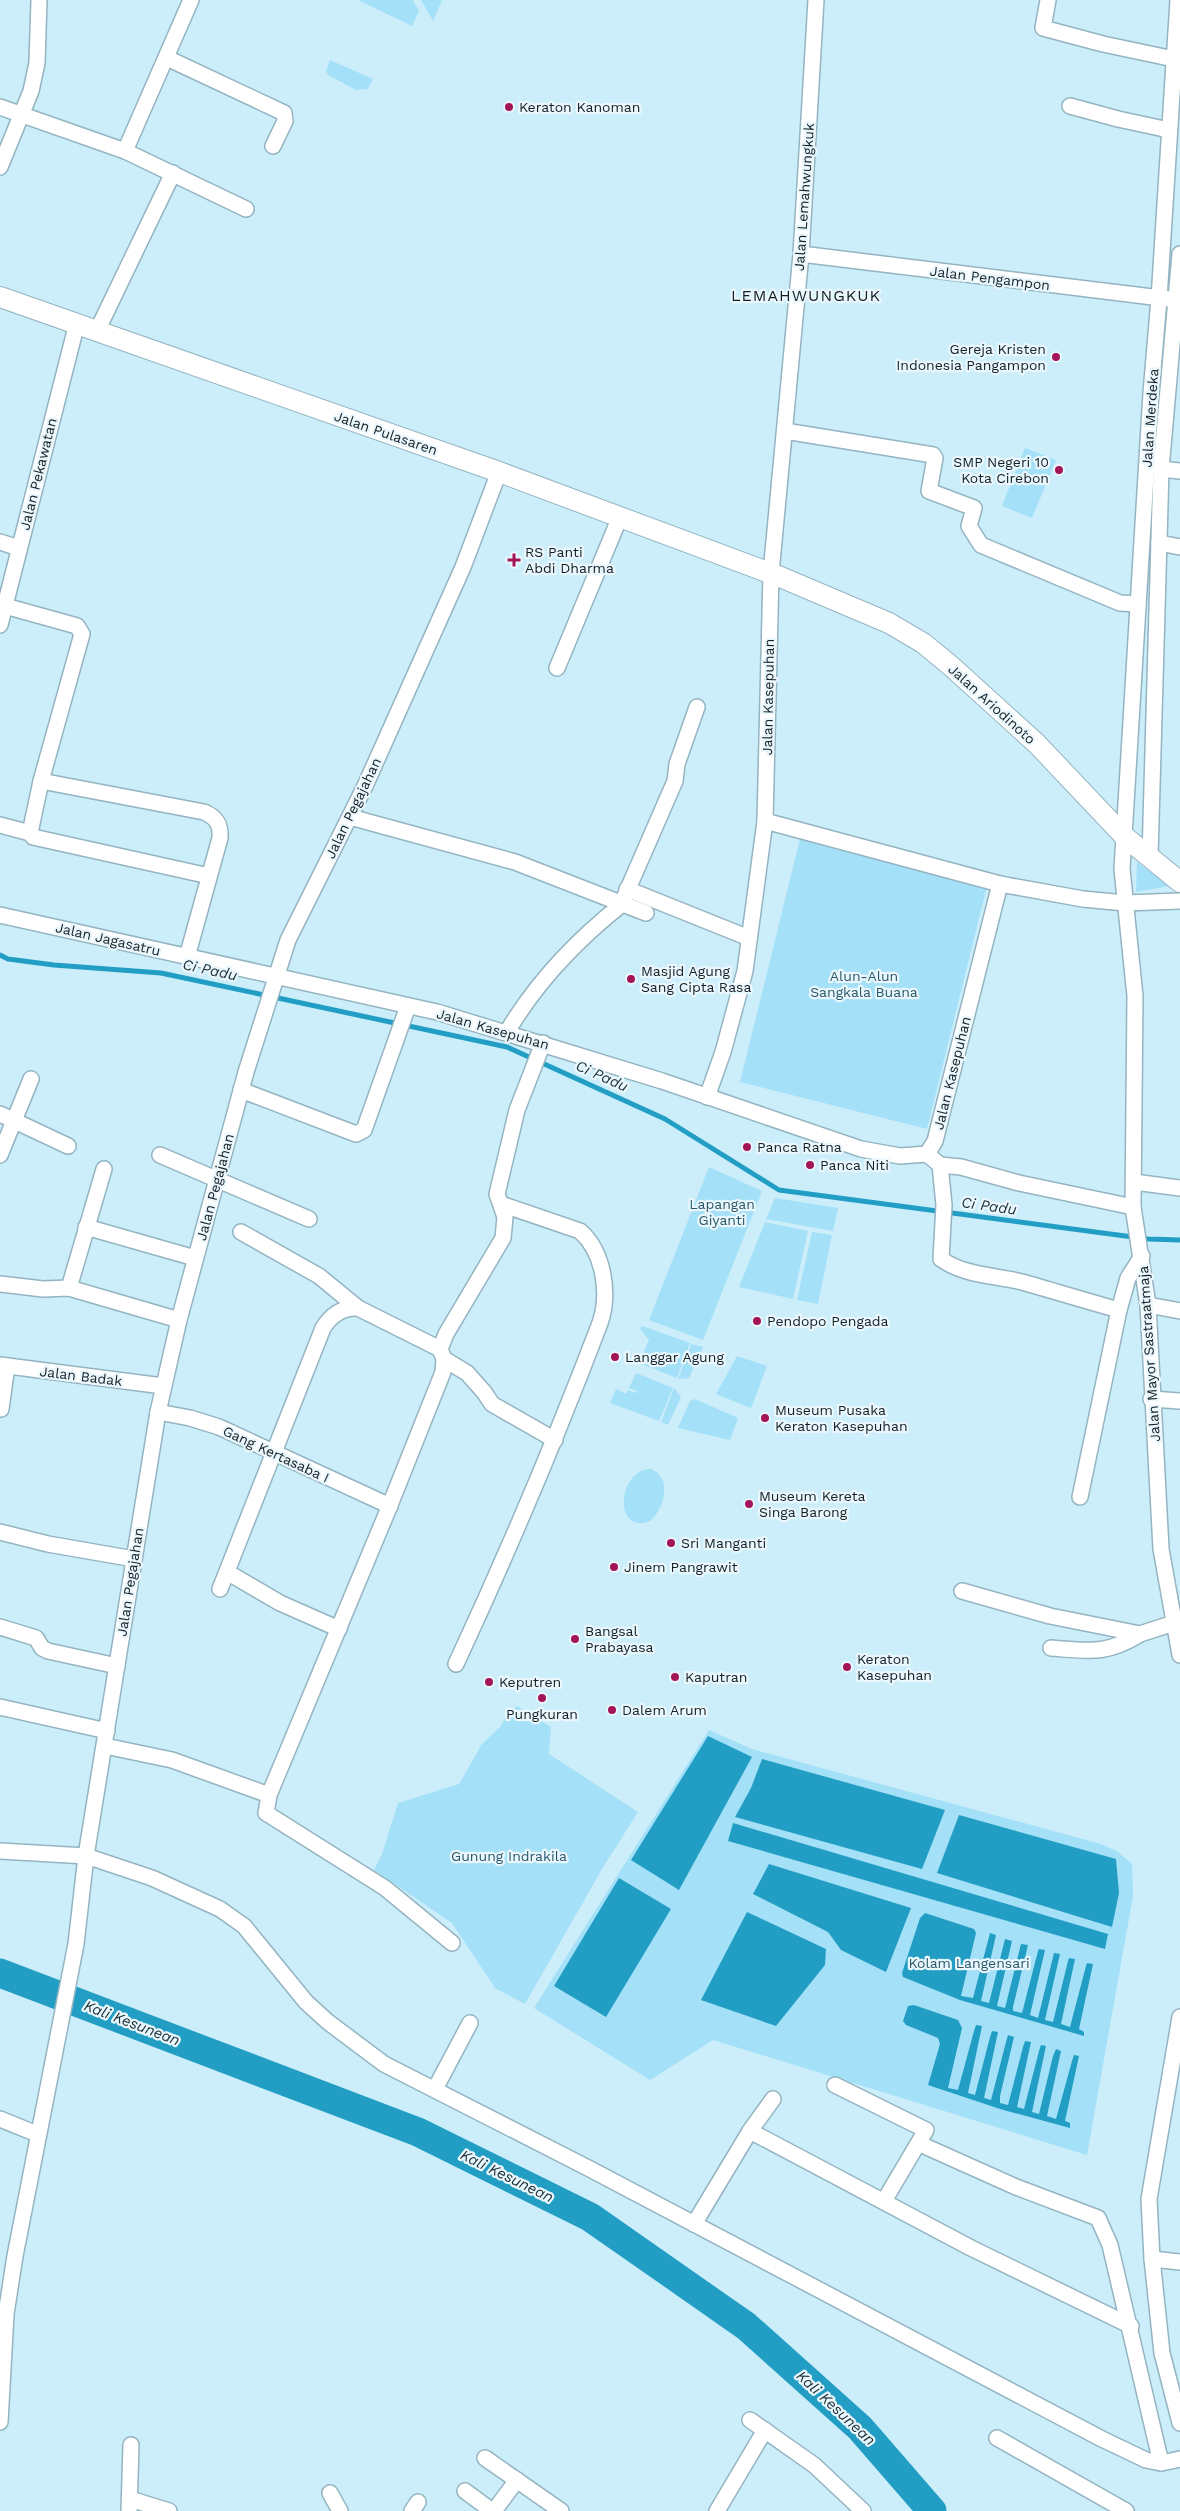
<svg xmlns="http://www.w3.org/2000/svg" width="1180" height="2511" viewBox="0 0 1180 2511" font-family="'Work Sans',sans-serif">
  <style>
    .green { fill: #a4e0f8 }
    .water { fill: #229ec4 }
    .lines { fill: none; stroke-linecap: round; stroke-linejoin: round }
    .stream { stroke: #229ec4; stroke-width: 5 }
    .river { stroke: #229ec4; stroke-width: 29 }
    .minor-casing { stroke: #94b4c1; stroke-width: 18 }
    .major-casing { stroke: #94b4c1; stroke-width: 22 }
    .minor { stroke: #fff; stroke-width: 15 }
    .major { stroke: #fff; stroke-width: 20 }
    .poi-dot { fill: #a41458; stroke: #eaf7fd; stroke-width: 2 }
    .labels { text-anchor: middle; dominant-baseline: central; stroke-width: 4.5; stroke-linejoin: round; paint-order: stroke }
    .poi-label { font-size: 14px; fill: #142025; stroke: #eaf7fd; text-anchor: start }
    .street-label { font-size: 14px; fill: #142025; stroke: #eaf7fd }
    .park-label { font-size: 14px; fill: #2b596a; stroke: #eaf7fd }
    .water-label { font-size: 15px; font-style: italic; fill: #1b2f37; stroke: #eaf7fd }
    .quarter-label { font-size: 16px; letter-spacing: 1px; fill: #142025; stroke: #eaf7fd }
  </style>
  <rect width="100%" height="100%" fill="#cceefb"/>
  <g class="green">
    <path d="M 358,0 L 413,0 L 419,11 L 412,26 Z"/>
    <path d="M 421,0 L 442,0 L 433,21 Z"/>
    <path d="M 330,60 L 373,79 L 368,89 L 356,90 L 328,75 L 326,71 Z"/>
    <path d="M 1025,448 L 1056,460 L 1032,518 L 1002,506 Z"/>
    <path d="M 800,839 L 987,886 L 927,1129 L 740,1082 Z"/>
    <path d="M 1137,862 L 1169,886 L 1136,892 Z"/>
    <path d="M 709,1167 L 762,1191 L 703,1340 L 649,1320 Z"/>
    <path d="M 775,1198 L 838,1208 L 833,1231 L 766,1219 Z"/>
    <path d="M 765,1222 L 808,1231 L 793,1299 L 739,1287 Z"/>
    <path d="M 812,1232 L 832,1235 L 818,1304 L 797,1300 Z"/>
    <path d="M 642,1326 L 690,1343 L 677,1378 L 639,1363 L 649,1340 L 640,1329 Z"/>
    <path d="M 691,1344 L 703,1347 L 689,1378 L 678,1379 Z"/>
    <path d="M 737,1356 L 767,1366 L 751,1408 L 716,1394 Z"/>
    <path d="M 636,1373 L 673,1388 L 659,1421 L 610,1403 L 616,1389 L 626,1394 L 628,1390 L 636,1393 L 637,1391 L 629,1388 Z"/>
    <path d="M 674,1388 L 681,1397 L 668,1425 L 661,1422 Z"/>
    <path d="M 695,1399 L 738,1418 L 730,1440 L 678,1428 L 690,1401 Z"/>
    <path d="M 651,1469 C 673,1478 664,1509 650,1521 C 613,1536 617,1469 651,1469 Z"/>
    <path d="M 517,1706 L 551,1727 L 549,1754 L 638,1812 L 602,1869 L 525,2004 L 495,1988 L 452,1923 L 374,1870 L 382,1854 L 398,1803 L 459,1784 L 482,1744 L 501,1726 L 507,1714 Z"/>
    <path d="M 709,1730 L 752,1749 L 1101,1844 L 1117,1851 L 1132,1864 L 1133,1896 L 1087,2155 L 713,2040 L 650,2080 L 534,2008 Z"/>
  </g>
  <g class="water">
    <path d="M 708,1736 L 752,1757 L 679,1890 L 631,1860 Z"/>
    <path d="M 762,1759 L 945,1810 L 922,1869 L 735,1817 L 751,1788 Z"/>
    <path d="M 959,1815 L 1116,1859 L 1119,1893 L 1112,1927 L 937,1873 Z"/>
    <path d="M 733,1823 L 1108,1934 L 1105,1949 L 728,1841 Z"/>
    <path d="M 769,1864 L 911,1908 L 886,1972 L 841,1950 L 828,1932 L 753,1894 Z"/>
    <path d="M 619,1878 L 671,1909 L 606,2017 L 554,1986 Z"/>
    <path d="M 747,1912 L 826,1949 L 825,1965 L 776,2026 L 701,2000 Z"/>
    <path d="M 925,1913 L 974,1929 L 976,1933 L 961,1996 L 973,1998 L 990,1933 L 996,1935 L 981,2001 L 989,2003 L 1005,1939 L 1012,1941 L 997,2006 L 1005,2008 L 1021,1944 L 1028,1945 L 1013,2007 L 1013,2011 L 1022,2013 L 1038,1951 L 1039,1949 L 1045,1950 L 1030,2015 L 1038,2018 L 1054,1953 L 1060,1954 L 1045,2020 L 1053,2022 L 1068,1961 L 1069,1958 L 1075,1959 L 1061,2024 L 1070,2027 L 1086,1966 L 1087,1963 L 1093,1964 L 1079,2029 L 1084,2032 L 1084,2036 L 960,2000 L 903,1977 L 902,1973 L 920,1918 Z"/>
    <path d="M 914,2005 L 958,2020 L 962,2028 L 948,2088 L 958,2090 L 974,2031 L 976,2025 L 982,2026 L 968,2093 L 975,2095 L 990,2037 L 992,2031 L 998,2032 L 984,2098 L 991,2100 L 1006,2042 L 1008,2035 L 1014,2037 L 1000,2096 L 1000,2103 L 1008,2105 L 1023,2047 L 1025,2041 L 1031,2042 L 1017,2107 L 1024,2109 L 1039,2051 L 1041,2045 L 1046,2046 L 1032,2112 L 1039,2114 L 1053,2056 L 1056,2049 L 1061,2051 L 1047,2116 L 1056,2119 L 1072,2061 L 1074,2055 L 1079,2056 L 1065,2121 L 1070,2123 L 1070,2128 L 1000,2109 L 928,2085 L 940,2044 L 938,2038 L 906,2025 L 903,2021 L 908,2006 Z"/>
  </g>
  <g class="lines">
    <path class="stream" d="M 0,955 L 8,959 L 54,965 L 161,973 L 507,1047 L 665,1119 L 779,1190 L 1148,1239 L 1180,1240"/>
    <path class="river" d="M 0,1973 L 418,2132 L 590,2217 L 746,2326 L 860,2428 L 932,2511"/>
    <g class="minor-casing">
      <g id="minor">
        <path d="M 1048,0 L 1043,28 L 1103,44 L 1174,59"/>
        <path d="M 1178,0 L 1159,299 L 1151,393 L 1122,869 L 1135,996 L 1133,1207 L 1148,1305 L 1161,1549 L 1180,1655"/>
        <path d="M 167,58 L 284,113 L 285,121 L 273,146"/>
        <path d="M 1070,106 L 1118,119 L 1169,130"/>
        <path d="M 0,107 L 125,151 L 246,209"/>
        <path d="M 125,151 L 191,0"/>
        <path d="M 0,167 L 31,91 L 37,63 L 39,0"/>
        <path d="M 801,254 L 1169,299"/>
        <path d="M 97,331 L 173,173"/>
        <path d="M 785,431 L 933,455 L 935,458 L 929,491 L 974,508 L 969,526 L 981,545 L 1120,603 L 1138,604"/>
        <path d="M 1161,469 L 1180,471"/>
        <path d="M 0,542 L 19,548"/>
        <path d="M 1159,543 L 1180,547"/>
        <path d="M 5,606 L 77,626 L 82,634 L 41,781 L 30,833"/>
        <path d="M 0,625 L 77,323"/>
        <path d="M 557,668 L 620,517"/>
        <path d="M 41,781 L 204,812 C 216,817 221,824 220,838 L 187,957"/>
        <path d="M 350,817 L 515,862 L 646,913"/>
        <path d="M 765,821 L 1000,884 L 1083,899 L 1125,903 L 1180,901"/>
        <path d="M 0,825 L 30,833 L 33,837 L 209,876"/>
        <path d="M 1150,857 L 1161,469 L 1180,254"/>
        <path d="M 627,889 L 749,938"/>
        <path d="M 0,915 L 437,1012 L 662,1081 L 861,1149 L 900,1156 L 927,1154 L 935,1141 L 1000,884"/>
        <path d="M 507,1032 C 536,983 577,940 621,905 L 675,781 L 677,764 L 697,707"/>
        <path d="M 241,1090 L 356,1134 L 364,1130 L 408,1006"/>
        <path d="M 707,1097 L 723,1052 L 745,971 L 765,821 L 771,573 L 801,254 L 816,0"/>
        <path d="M 0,1114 L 68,1146"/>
        <path d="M 927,1154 L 940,1165 L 944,1205 L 941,1259 C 965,1276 995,1275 1022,1282 C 1054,1291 1086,1301 1119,1310"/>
        <path d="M 0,1155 L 31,1079"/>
        <path d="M 160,1155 L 309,1219"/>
        <path d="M 940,1165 L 961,1167 L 1019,1183 L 1133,1207"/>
        <path d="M 1134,1182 L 1180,1188"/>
        <path d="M 86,1227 L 195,1258"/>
        <path d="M 241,1232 L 319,1276 L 358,1308"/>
        <path d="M 0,1284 L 43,1289 L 69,1288 L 179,1320"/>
        <path d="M 69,1288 L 104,1169"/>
        <path d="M 1148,1305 L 1180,1311"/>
        <path d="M 444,1359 L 467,1373 L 484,1392 L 492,1404 L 555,1440"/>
        <path d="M 0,1365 L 163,1386"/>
        <path d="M 1151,1399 L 1180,1401"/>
        <path d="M 1,1409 L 7,1366"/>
        <path d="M 158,1412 L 190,1418 L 219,1427 L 390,1506"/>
        <path d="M 1080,1497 L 1119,1310 L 1128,1278 L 1142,1256"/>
        <path d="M 0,1532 L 48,1544 L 134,1559"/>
        <path d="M 227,1572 L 280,1603 L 339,1629"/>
        <path d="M 220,1589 L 323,1328 C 331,1315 342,1307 358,1308 L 440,1349"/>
        <path d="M 962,1591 L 1050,1616 L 1140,1634 L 1180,1621"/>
        <path d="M 0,1627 L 36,1638 L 42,1648 L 48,1651 L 117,1666"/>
        <path d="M 1051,1648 C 1090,1651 1106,1655 1140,1634"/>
        <path d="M 456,1664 C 508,1552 556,1439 600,1323 C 610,1294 604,1252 580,1231 L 501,1204"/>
        <path d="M 0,1707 L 107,1731"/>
        <path d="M 105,1746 L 172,1760 L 269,1795"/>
        <path d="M 0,1851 L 86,1856 L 152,1878 L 220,1909 L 244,1926 L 306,2002 L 328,2022 L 384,2064 L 590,2169 L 1102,2439 L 1146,2460 L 1161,2463 L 1180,2459"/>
        <path d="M 452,1943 L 385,1888 L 266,1813 L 269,1795 L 388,1510 L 443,1372 L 444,1359 L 440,1349 L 446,1334 L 503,1238 L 505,1217 L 497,1194 L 517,1110 L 543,1043"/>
        <path d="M 1180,2017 L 1149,2199 L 1152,2259 L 1162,2353 L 1180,2423"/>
        <path d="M 835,2085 L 926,2130 L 884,2201"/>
        <path d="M 435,2089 L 470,2023"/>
        <path d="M 0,2119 L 37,2134"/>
        <path d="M 750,2131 L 971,2248 L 1131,2326"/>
        <path d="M 920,2144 L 1016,2187 L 1098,2218 L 1110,2245 L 1161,2463"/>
        <path d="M 694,2224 L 750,2131 L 773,2099"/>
        <path d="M 1152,2259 L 1180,2262"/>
        <path d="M 750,2420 L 814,2465 L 863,2511"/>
        <path d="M 0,2422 L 6,2314 L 15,2256 L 76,1944 L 86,1856 L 158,1412 L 179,1320 L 246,1072 L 288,940 L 365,786 L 463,567 L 499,472"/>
        <path d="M 997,2438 L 1126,2511"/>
        <path d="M 485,2458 L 561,2511"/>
        <path d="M 465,2491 L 492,2511"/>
        <path d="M 330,2493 L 340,2511"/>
        <path d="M 130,2499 L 169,2511"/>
        <path d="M 129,2511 L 131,2445"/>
        <path d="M 412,2511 L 418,2502"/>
        <path d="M 494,2511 L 517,2480"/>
        <path d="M 717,2511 L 765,2430"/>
      </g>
    </g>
    <g class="major-casing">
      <path id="major" d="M 0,297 L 499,472 L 778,576 L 889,623 L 923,643 L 951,666 L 1037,744 L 1125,837 L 1180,882"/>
    </g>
    <use href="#minor" class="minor"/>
    <use href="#major" class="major"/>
  </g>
  <g class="poi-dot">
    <circle cx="509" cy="107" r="5"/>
    <circle cx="1056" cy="357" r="5"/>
    <circle cx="1059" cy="470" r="5"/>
    <path d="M511.5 552.5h5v5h5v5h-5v5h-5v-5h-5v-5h5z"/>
    <circle cx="631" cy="979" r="5"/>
    <circle cx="747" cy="1147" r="5"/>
    <circle cx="810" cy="1165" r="5"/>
    <circle cx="757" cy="1321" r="5"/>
    <circle cx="615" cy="1357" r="5"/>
    <circle cx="765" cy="1418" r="5"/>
    <circle cx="749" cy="1504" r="5"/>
    <circle cx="671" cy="1543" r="5"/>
    <circle cx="614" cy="1567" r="5"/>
    <circle cx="575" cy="1639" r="5"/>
    <circle cx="847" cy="1667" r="5"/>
    <circle cx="675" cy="1677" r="5"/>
    <circle cx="489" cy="1682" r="5"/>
    <circle cx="542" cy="1698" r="5"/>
    <circle cx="612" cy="1710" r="5"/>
  </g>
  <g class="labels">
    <g class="poi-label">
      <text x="519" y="107">Keraton Kanoman</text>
      <text x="1046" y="349" text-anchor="end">Gereja Kristen<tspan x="1046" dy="16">Indonesia Pangampon</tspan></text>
      <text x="1049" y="462" text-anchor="end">SMP Negeri 10<tspan x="1049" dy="16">Kota Cirebon</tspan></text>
      <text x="525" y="552">RS Panti<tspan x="525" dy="16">Abdi Dharma</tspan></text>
      <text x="641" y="971">Masjid Agung<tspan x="641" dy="16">Sang Cipta Rasa</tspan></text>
      <text x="757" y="1147">Panca Ratna</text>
      <text x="820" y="1165">Panca Niti</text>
      <text x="767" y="1321">Pendopo Pengada</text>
      <text x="625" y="1357">Langgar Agung</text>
      <text x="775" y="1410">Museum Pusaka<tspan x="775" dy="16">Keraton Kasepuhan</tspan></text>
      <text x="759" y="1496">Museum Kereta<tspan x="759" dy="16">Singa Barong</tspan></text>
      <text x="681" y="1543">Sri Manganti</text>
      <text x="624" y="1567">Jinem Pangrawit</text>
      <text x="585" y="1631">Bangsal<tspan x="585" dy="16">Prabayasa</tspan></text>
      <text x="857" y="1659">Keraton<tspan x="857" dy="16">Kasepuhan</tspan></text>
      <text x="685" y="1677">Kaputran</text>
      <text x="499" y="1682">Keputren</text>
      <text x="622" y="1710">Dalem Arum</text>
      <text x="542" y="1714" text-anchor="middle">Pungkuran</text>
    </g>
    <g class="street-label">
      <text transform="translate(804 197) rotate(-86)">Jalan Lemahwungkuk</text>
      <text transform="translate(990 278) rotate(7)">Jalan Pengampon</text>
      <text transform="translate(1150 418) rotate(-86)">Jalan Merdeka</text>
      <text transform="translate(386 433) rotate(19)">Jalan Pulasaren</text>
      <text transform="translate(38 474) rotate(-76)">Jalan Pekawatan</text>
      <text transform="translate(768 697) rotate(-89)">Jalan Kasepuhan</text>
      <text transform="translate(992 704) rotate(42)">Jalan Ariodinoto</text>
      <text transform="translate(353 808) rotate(-64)">Jalan Pegajahan</text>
      <text transform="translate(108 939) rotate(13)">Jalan Jagasatru</text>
      <text transform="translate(493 1029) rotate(16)">Jalan Kasepuhan</text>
      <text transform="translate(952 1073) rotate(-76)">Jalan Kasepuhan</text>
      <text transform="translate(215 1187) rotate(-75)">Jalan Pegajahan</text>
      <text transform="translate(1149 1354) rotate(-94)">Jalan Mayor Sastraatmaja</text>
      <text transform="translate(81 1376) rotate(7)">Jalan Badak</text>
      <text transform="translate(276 1454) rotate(25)">Gang Kertasaba I</text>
      <text transform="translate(130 1582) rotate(-81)">Jalan Pegajahan</text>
    </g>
    <g class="park-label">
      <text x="864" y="976">Alun-Alun<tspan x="864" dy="16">Sangkala Buana</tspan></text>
      <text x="722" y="1204">Lapangan<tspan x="722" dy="16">Giyanti</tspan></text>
      <text x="509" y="1856">Gunung Indrakila</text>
      <text x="969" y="1963">Kolam Langensari</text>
    </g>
    <g class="water-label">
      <text transform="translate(210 970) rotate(12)">Ci Padu</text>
      <text transform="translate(602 1076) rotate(24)">Ci Padu</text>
      <text transform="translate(989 1206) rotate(8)">Ci Padu</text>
      <text transform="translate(132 2023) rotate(21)">Kali Kesunean</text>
      <text transform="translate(507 2176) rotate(26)">Kali Kesunean</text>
      <text transform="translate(836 2408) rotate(43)">Kali Kesunean</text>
    </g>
    <g class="quarter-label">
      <text x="806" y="295">LEMAHWUNGKUK</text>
    </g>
  </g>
</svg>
